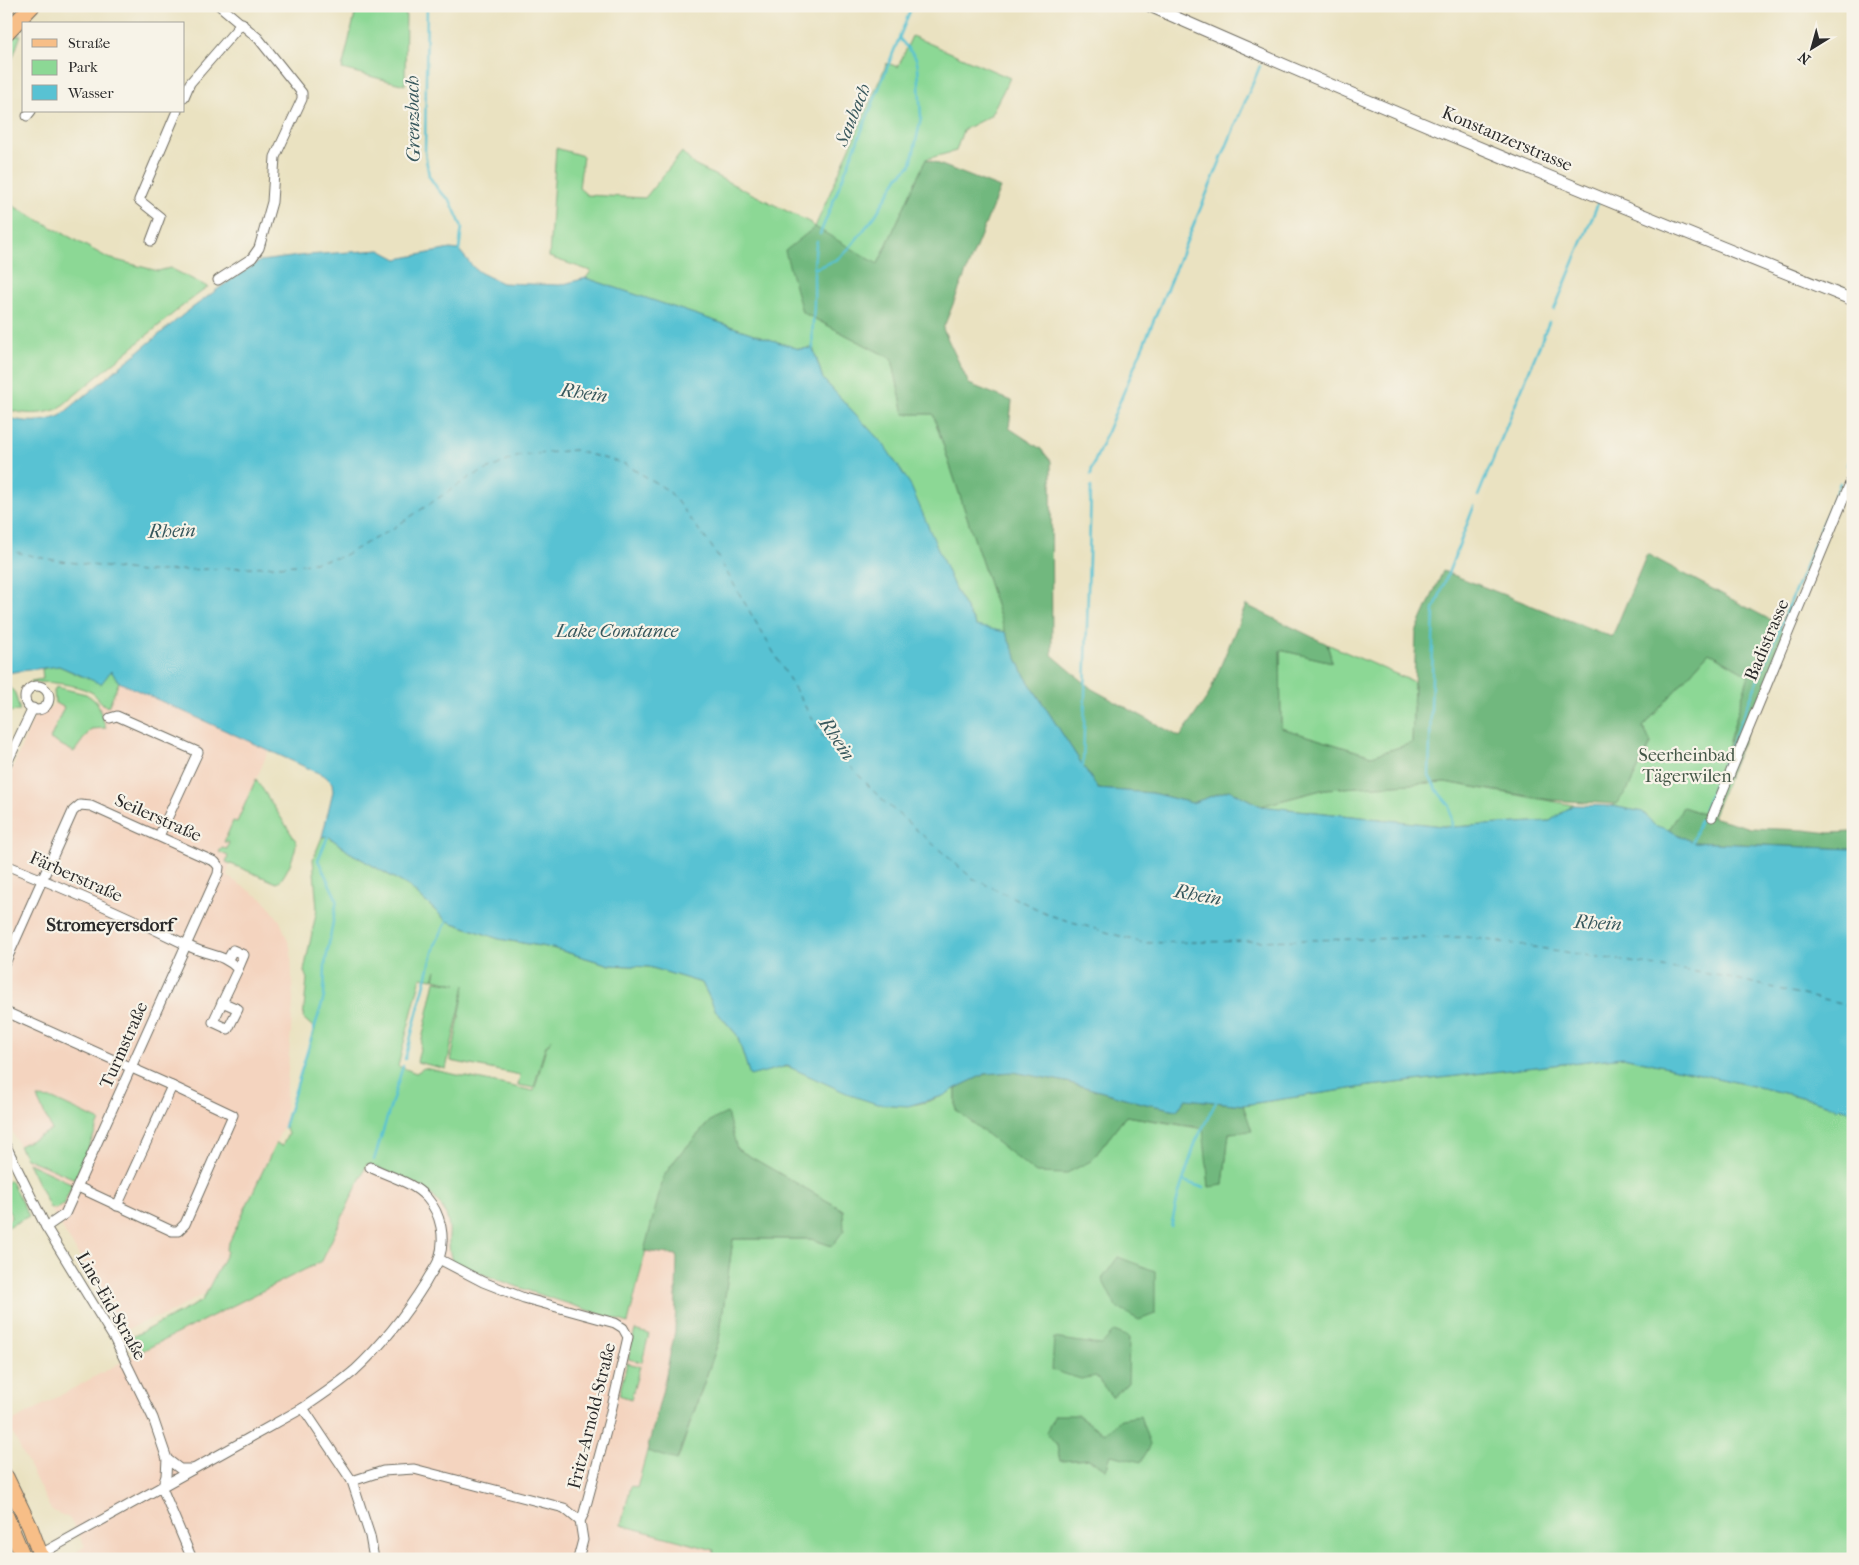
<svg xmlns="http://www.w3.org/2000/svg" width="1859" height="1565" viewBox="0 0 1859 1565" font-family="'IM FELL French Canon',serif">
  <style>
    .built { fill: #f4d4bf }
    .green { fill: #8cd895; stroke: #5c8260; fill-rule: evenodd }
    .forest { fill: #71b87e; stroke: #4e7254 }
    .water { fill: #58c2d3; stroke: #42767f }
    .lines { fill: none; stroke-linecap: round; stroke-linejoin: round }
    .stream { stroke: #58c2d3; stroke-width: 2.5 }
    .ferry { stroke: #38585d; stroke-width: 1; stroke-dasharray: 6 5; stroke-linecap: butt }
    .minor-casing { stroke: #6e6b60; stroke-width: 11 }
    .tertiary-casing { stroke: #6e6b60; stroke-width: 13 }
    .primary-casing { stroke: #6e6b60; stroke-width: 17 }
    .minor { stroke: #fff; stroke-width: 9 }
    .tertiary { stroke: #fff; stroke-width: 11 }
    .primary { stroke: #f7be87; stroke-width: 15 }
    .labels { text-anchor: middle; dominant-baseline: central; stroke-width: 4.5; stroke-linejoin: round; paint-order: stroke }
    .street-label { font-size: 18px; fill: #2b2b2b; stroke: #f7f3e8 }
    .park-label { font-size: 18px; fill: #435646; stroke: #f7f3e8 }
    .water-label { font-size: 19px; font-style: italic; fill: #38585d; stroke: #f7f3e8 }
    .neighbourhood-label { font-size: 19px; font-weight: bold; fill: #2b2b2b; stroke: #f7f3e8 }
  </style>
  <rect width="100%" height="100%" fill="#f7f3e8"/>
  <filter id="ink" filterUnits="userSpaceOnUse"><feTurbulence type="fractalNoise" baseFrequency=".02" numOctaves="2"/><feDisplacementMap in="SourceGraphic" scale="10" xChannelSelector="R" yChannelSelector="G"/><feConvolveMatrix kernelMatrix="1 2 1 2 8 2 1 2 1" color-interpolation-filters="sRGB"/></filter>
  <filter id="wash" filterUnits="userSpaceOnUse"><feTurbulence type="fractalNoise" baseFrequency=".0096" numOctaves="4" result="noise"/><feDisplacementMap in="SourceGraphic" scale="20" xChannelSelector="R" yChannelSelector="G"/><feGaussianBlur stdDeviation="1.12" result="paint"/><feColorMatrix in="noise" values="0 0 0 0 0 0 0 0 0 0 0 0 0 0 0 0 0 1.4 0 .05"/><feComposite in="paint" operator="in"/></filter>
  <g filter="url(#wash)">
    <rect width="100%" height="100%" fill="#eae2c1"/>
    <g class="built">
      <path d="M 119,682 L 269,749 L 237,826 L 227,876 L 264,900 L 280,921 L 291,949 L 293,1002 L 284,1124 L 276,1143 L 282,1146 L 216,1276 L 207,1292 L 166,1315 L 151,1319 L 124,1331 L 54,1214 L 6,1120 L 6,784 L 35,714 L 47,711 L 55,703 L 54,691 L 56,687 L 86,694 L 97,702 L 108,707 Z"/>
      <path d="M 367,1164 L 407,1179 L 427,1190 L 444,1210 L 449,1227 L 449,1245 L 532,1292 L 627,1323 L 644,1251 L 677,1255 L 675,1331 L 662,1393 L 637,1488 L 631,1487 L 622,1525 L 714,1550 L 712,1559 L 67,1559 L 85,1546 L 69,1518 L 51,1510 L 11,1430 L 10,1423 L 138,1353 L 322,1261 Z"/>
    </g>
    <g class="green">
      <path d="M 357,6 L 406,6 L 405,85 L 342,69 Z"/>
      <path d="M 21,35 L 6,76 L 6,40 L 13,36 Z"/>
      <path d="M 912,36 L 1010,78 L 990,116 L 963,130 L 956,151 L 926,159 L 878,264 L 802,312 L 892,359 L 904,414 L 933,414 L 1005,632 L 977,627 L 956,591 L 884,445 L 823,379 L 813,348 L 799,349 L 586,278 L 591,271 L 549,257 L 556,148 L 583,156 L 579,188 L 587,195 L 645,198 L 682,152 L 694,165 L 811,223 L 815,227 L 887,63 L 898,67 Z"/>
      <path d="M 6,202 L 108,258 L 158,271 L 170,268 L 208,287 L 180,308 L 58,409 C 40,415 25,415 6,409 Z"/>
      <path d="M 1327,644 L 1414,682 L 1412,743 L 1372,756 L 1281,728 L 1280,650 L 1332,662 Z"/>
      <path d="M 1709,652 L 1749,675 L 1726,751 L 1734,764 L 1712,817 L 1683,807 L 1669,830 L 1692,842 L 1853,849 L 1853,878 L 1824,874 L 1683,867 L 1679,849 L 1649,838 L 1654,825 L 1643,812 L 1612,806 L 1628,789 L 1651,744 L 1643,727 Z"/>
      <path d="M 53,666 L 59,666 L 81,676 L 111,671 L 119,682 L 108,707 C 100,704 98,696 91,692 C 75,684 48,681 32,683 L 31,681 L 43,679 L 42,669 Z"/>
      <path d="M 6,683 L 15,693 L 20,711 L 6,712 Z"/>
      <path d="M 56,687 L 86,694 L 97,702 L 106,728 L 91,729 L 74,752 L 50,739 L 64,707 L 55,703 L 54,691 Z"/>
      <path d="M 256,779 L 296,841 C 297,851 285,879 277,883 L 226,862 L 228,856 L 219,852 L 222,848 L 227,849 L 229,842 L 224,842 L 233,821 L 237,822 Z"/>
      <path d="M 1445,782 L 1573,805 L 1550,821 L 1452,827 L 1261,806 L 1325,789 Z"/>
      <path d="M 328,836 L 349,852 L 408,886 L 447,921 L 499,939 L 552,948 L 610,965 L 649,967 L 702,983 L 716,1011 L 737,1035 L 750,1075 C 759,1073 779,1066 787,1067 C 796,1068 811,1077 819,1080 C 868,1102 906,1120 956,1088 L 956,1110 L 990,1136 L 1091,1161 L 1126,1116 L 1204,1129 L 1209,1186 L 1223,1185 L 1229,1133 L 1251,1131 L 1243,1105 L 1370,1086 L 1623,1057 L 1802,1097 L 1853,1112 L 1853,1559 L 712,1559 L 714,1550 L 621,1525 L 631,1486 L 637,1488 L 647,1451 L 678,1459 L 719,1340 L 733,1239 L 811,1239 L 832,1246 L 843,1210 L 737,1149 L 710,1121 L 675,1160 L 664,1176 L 628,1323 L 532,1292 L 452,1263 C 451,1257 449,1250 449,1244 C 448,1239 450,1233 449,1228 C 445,1188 399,1176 367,1164 L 322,1261 L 138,1353 L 130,1338 L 202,1301 L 227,1252 L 226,1249 L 276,1143 L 282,1146 L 288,1134 L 284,1124 L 315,1029 L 303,1018 L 307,979 L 304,971 L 317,909 L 313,859 L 322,837 ZM 436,970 L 434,979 L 457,984 L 435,981 L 417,1062 L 446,1069 L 465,985 L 451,1061 L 520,1075 L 518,1085 L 534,1088 L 545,1047 L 552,1039 L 546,1047 L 534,1091 L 424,1068 L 416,1073 L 398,1066 L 421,977 L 433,979 ZM 1096,1376 L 1128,1383 L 1112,1396 ZM 1078,1415 L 1104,1434 L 1121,1419 L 1106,1470 L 1089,1459 L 1060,1461 L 1057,1445 Z"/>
      <path d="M 37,1098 L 53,1099 L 100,1121 L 75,1179 L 26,1158 L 19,1146 L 52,1130 Z"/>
      <path d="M 28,1163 L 73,1184 L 63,1205 L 56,1209 L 50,1208 Z"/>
      <path d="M 10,1180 L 29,1216 L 6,1228 L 6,1223 L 11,1218 L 10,1212 L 6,1209 L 6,1182 Z"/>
      <path d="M 635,1330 L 649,1334 L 642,1362 L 628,1359 Z"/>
      <path d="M 627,1363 L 640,1366 L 631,1399 L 619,1395 Z"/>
    </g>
    <g class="forest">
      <path d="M 926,159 L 1000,188 L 943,329 L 969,384 L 1012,401 L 1009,428 L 1041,449 L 1051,461 L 1052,655 L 1092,689 L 1180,737 L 1208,696 L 1246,605 L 1327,644 L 1332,662 L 1280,650 L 1281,728 L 1372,756 L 1412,743 L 1416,632 L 1443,571 L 1612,637 L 1647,554 L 1778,624 L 1787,632 L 1734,764 L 1726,752 L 1749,675 L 1709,652 L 1643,727 L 1651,743 L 1628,789 L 1616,804 L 1550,800 L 1445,782 L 1325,789 L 1261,806 L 1229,790 L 1192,803 L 1152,793 L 1098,789 L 1025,676 L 1005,632 L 933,414 L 904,414 L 892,359 L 802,312 L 785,251 L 815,227 L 878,264 Z"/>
      <path d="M 1683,807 L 1712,817 L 1751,828 L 1805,830 L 1829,833 L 1853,832 L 1853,849 L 1692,842 L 1669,830 Z"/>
      <path d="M 1013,1072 L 1067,1082 L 1146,1104 L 1177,1110 L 1186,1099 L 1243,1105 L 1252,1131 L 1229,1133 L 1223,1185 L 1209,1187 L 1203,1128 L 1126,1116 L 1091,1161 L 1065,1174 L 1036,1173 L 956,1110 L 956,1088 L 985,1074 Z"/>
      <path d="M 727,1113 L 737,1149 L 843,1210 L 844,1230 L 832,1246 L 811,1239 L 733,1239 L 719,1340 L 677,1460 L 647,1451 L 662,1393 L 675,1331 L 677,1255 L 644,1251 L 664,1176 L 675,1160 L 710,1121 Z"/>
      <path d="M 1118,1257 L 1155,1271 L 1155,1314 L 1139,1320 L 1116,1307 L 1102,1279 Z"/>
      <path d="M 1114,1331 L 1129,1337 L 1128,1383 L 1112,1397 L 1096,1376 L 1081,1379 L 1052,1370 L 1054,1338 L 1101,1345 Z"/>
      <path d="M 1055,1415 L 1078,1415 L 1104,1434 L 1121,1419 L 1140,1416 L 1150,1445 L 1141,1462 L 1111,1455 L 1106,1470 L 1089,1459 L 1060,1461 L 1057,1445 L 1046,1432 Z"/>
    </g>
    <path class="water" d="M 450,249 L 459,250 L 474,268 L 481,273 L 502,283 L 560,285 L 586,278 L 799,349 L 813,348 L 823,379 L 884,445 L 910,484 L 956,591 L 976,626 L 1005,632 L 1025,676 L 1098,789 L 1152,793 L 1192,803 L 1229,790 L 1261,806 L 1452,827 L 1550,821 L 1573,805 L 1612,806 L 1643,812 L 1654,825 L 1669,830 L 1692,842 L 1853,849 L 1853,1112 L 1802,1097 L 1623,1057 L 1370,1086 L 1243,1105 L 1186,1099 L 1177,1110 L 1146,1104 L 1067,1082 L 1013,1072 L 985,1074 L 956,1088 L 943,1096 L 908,1106 L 877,1104 L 853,1096 L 787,1066 L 750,1076 L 737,1035 L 716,1011 L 702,983 L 649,967 L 610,965 L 552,948 L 499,939 L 447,921 L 408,886 L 349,852 L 328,836 L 322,837 L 333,791 L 332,783 L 325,776 L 119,682 L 111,671 L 101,684 L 59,666 L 6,673 L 6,417 C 25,423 42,423 60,416 L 184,314 L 222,286 L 260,261 L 307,255 L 380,250 L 397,259 Z"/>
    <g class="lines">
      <g class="stream">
        <path d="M 427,6 L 425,153 L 429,176 L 439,191 L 450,200 L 462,227 L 459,250"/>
        <path d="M 820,234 L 912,6"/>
        <path d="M 814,269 L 836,260 L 846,252 L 875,216 L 899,176 L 910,166 L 912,160 L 921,118 L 918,67 L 916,58 L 900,39"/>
        <path d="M 1554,310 L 1599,201"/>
        <path d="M 813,348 C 811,332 814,317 814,301 C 815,281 812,261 817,241"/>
        <path d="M 1848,465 L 1853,453"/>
        <path d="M 1091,475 L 1092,468 L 1260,66"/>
        <path d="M 1478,496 L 1549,322"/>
        <path d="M 1083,765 L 1091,487"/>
        <path d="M 1704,810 L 1840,483"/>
        <path d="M 1452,827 L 1450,806 L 1439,793 L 1429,776 L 1434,610 L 1474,506"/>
        <path d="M 1692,842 L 1700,820"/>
        <path d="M 405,1059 L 435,945 L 447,921"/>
        <path d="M 284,1127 L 324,997 L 325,965 L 337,900 L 318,860 L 328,836"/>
        <path d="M 374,1160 L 403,1066"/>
        <path d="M 1183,1181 L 1204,1188"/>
        <path d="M 1171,1227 L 1178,1196 L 1196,1141 L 1216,1102"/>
      </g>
      <path class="ferry" d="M 6,550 L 47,559 L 142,572 L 297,565 L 341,557 L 392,529 L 470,477 L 519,456 L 574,450 L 625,464 L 669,491 L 712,547 L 823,737 L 881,799 L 972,878 L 1052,916 L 1143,943 L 1468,937 L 1728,977 L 1853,1007"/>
    </g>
  </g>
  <g filter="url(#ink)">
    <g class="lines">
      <g class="minor-casing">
        <g id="minor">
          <path d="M 184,97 L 190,83 L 242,23"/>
          <path d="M 27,116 L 31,111"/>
          <path d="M 151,241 L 160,217 L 139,200 L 177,111"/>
          <path d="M 218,280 L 252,258 L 259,248 L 272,202 L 275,157 L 302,99 L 302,93 L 258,38 L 220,6"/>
          <circle cx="37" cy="698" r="12"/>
          <path d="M 110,718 L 117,716 L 198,752 L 159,836"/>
          <path d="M 6,765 L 33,708"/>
          <path d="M 1712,817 L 1853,476"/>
          <path d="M 6,865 C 69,890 132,918 193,948 C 211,956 223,954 238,969 L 213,1022 L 228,1029 L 238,1009 L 222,1002"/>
          <path d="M 228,959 L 233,950 L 244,955 L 238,969"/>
          <path d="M 6,961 L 73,811 L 80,805 L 91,806 L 215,862 L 219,867 L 218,874 L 65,1214 L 46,1227"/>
          <path d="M 6,1012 L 172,1086 L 233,1115 L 185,1224 L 178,1231 L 172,1231 L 78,1187"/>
          <path d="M 6,1146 L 46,1227 L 115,1340 L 153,1418 L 167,1459 L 166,1476 L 162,1488"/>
          <path d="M 117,1206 L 172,1086"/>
          <path d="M 439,1259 L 483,1282 L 524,1298 L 615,1323 L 623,1328 L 628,1337 L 609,1420 L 584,1513 L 580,1521 L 583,1540 L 578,1559"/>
          <path d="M 303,1408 L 352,1481 L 370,1536 L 374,1559"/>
          <path d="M 167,1459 L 180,1469 L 193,1469"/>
          <path d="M 352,1481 L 383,1471 L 414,1469 L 564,1508 L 580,1521"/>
          <path d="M 162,1488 L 192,1559"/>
          <path d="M 32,1559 L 303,1408 C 321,1396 339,1384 355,1370 C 383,1344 406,1314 426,1282 C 430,1274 437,1266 439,1259 C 446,1238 441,1214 427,1198 C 413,1182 388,1176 370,1167"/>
        </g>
      </g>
      <g class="tertiary-casing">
        <path id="tertiary" d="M 1150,6 C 1382,109 1617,205 1853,300"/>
      </g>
      <g class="primary-casing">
        <g id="primary">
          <path d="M 6,8 L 8,6"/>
          <path d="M 6,33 L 32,6"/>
          <path d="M 6,1477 L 30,1527 L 42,1559"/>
          <path d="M 6,1516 L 24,1559"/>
        </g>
      </g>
      <use href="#minor" class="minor"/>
      <use href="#tertiary" class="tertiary"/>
      <use href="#primary" class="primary"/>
    </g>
  </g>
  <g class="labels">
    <g class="street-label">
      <text transform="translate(1507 139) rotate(23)">Konstanzerstrasse</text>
      <text transform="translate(1767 640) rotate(-67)">Badistrasse</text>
      <text transform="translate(158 818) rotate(24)">Seilerstraße</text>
      <text transform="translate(76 877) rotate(24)">Färberstraße</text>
      <text transform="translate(124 1045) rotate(-66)">Turmstraße</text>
      <text transform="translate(111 1306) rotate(60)">Line-Eid-Straße</text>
      <text transform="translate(592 1416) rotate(-76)">Fritz-Arnold-Straße</text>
    </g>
    <g class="park-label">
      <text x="1687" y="755">Seerheinbad<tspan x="1687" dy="21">Tägerwilen</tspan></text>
    </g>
    <g class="water-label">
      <text transform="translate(853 115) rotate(-68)">Saubach</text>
      <text transform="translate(413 119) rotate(-91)">Grenzbach</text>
      <text transform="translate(584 393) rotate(8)">Rhein</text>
      <text transform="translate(172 531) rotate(-2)">Rhein</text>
      <text x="617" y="631">Lake Constance</text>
      <text transform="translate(837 739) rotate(56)">Rhein</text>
      <text transform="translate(1198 895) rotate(10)">Rhein</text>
      <text transform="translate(1598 923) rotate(3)">Rhein</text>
    </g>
    <g class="neighbourhood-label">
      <text x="110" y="925">Stromeyersdorf</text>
    </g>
  </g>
  <rect width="1859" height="1565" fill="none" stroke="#f7f3e8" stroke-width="25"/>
  <rect x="22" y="22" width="162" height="90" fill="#f7f3e8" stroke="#a5a39c"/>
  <rect x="32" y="39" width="25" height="8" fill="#f7be87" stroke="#a5a39c"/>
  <text x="68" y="48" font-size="15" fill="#2b2b2b">Straße</text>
  <rect x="32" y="60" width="25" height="15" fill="#8cd895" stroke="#a5a39c"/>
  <text x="68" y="72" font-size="15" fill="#2b2b2b">Park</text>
  <rect x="32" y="85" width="25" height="15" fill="#58c2d3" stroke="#a5a39c"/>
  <text x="68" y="98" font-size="15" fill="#2b2b2b">Wasser</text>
  <g transform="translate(1812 48) rotate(217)" stroke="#f7f3e8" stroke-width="4" paint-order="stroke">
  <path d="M0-4L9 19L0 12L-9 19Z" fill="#2b2b2b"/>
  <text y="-8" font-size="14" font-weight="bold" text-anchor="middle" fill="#2b2b2b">N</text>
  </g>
</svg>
